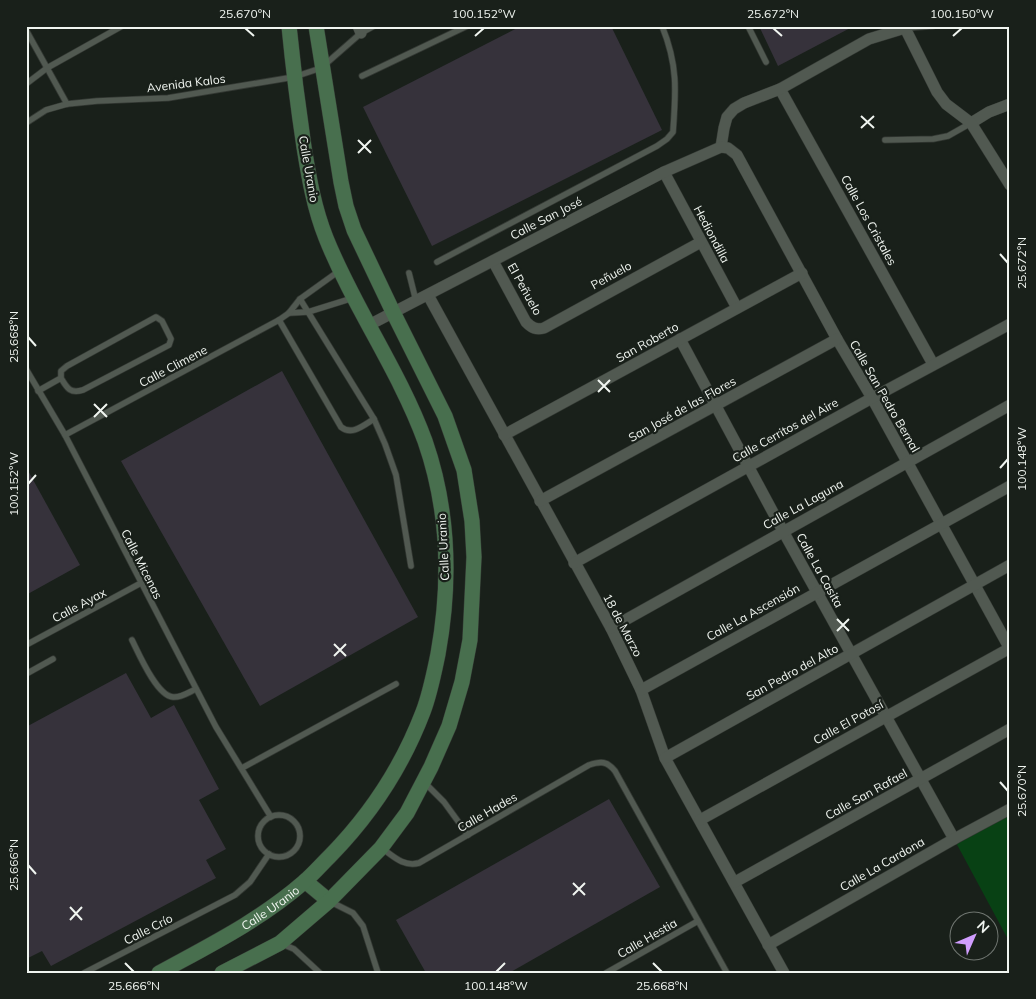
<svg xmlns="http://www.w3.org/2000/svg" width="1036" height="999" viewBox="0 0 1036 999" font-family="Mulish,sans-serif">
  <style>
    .green { fill: #084114 }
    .building { fill: #36323b }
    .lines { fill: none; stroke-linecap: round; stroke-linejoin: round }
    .lane-casing { stroke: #343934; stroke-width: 7 }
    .street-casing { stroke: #343934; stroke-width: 12 }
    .secondary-casing { stroke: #343934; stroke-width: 16 }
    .lane { stroke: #515951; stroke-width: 5.5 }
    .street { stroke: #515951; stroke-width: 11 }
    .secondary { stroke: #486f4e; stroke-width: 15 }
    .ticks { fill: none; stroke: #f0f5f0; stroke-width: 2 }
    .labels { text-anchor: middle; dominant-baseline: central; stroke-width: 4.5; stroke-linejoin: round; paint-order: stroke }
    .street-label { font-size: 12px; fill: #f0f5f0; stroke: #19201a }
    .neatline { fill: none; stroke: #f0f5f0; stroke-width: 2 }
    .ticks-label { font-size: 12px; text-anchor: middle; fill: #f0f5f0 }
  </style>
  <rect width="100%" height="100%" fill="#19201a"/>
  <path class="green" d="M 1010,809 L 1010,943 L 954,839 Z"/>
  <g class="building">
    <path d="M 521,26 L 611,26 L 662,130 L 432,246 L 363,107 Z"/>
    <path d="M 759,26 L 854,26 L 778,66 Z"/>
    <path d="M 282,371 L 418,617 L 260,706 L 121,461 Z"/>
    <path d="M 26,467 L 80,565 L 26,595 Z"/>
    <path d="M 126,673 L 151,718 L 174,705 L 219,789 L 199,800 L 226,849 L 206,860 L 216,878 L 51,966 L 42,951 L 26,959 L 26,727 Z"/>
    <path d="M 609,799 L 660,887 L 509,973 L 426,973 L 396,920 Z"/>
  </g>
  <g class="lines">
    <g class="lane-casing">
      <g id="lane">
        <path d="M 748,26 L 766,62"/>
        <path d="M 905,28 L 933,26"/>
        <path d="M 26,30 L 67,104"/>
        <path d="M 362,76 L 467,26"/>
        <path d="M 26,84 L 47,68 L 122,26"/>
        <path d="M 26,123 L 46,110 L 67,104 L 97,101 L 168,98 L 294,77 L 321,68 L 361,33 L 374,26"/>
        <path d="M 885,140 L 933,139 L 948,136 L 971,123"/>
        <path d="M 437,262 L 657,146 L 667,139 L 673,132 C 676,91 678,65 662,26"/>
        <path d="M 409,273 L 416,301"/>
        <path d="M 300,299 L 374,419 L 385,444 L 396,475 L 411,566"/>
        <path d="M 289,313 L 308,312 L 353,298"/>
        <path d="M 279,320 L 341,427 C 352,436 364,425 374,419"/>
        <path d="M 26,369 L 65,435 L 216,727 L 271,817"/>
        <path d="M 38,391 L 61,378 L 61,371 L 67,366 L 156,317 L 162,321 L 171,339 L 169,345 L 83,390 C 70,394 67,388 61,378"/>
        <path d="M 65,435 L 279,320 L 289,313 L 300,299 L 339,271"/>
        <path d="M 132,640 C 139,654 157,696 173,697 C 181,698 189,692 196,689"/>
        <path d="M 26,645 L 141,583"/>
        <path d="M 26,674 L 53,659"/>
        <path d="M 242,768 L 396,684"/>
        <path d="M 425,783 L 444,802 L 468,835"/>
        <circle cx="279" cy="836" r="21"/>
        <path d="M 383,849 C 394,857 404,867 419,863 L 589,765 C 601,761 607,761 615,771 L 727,973"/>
        <path d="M 331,902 L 353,913 L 363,926 L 378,973"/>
        <path d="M 282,944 L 294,949 L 320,973"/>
        <path d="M 84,973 L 235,895 L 250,882 L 269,854"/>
        <path d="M 606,973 L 698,921"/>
      </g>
    </g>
    <g class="street-casing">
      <g id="street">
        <path d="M 358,26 L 361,33"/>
        <path d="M 780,89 L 933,364"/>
        <path d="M 971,123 L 989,112 L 1010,104"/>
        <path d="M 721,147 L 724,128 L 727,117 L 734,109 L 744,103 L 780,89 L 869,39 L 905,28 L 937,92 L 946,104 L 971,123 L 1010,185"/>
        <path d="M 664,172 L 737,308"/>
        <path d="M 493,261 L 526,322 C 532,328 536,330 544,328 L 701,242"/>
        <path d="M 428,295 L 611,628 L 641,690 L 665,758 L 784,973"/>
        <path d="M 369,325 L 664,172 L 721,147 L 728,148 L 737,155 L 837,339 L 872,398 L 1010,649"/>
        <path d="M 680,339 L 783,531 L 954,839"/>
        <path d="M 504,435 L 802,273"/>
        <path d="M 540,501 L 837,339"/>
        <path d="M 574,563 L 872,398 L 1010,324"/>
        <path d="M 611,628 L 1010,405"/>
        <path d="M 641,690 L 1010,486"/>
        <path d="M 665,758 L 1010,565"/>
        <path d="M 700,820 L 1010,648"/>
        <path d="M 735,882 L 1010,729"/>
        <path d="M 768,945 L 954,839 L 1010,809"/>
      </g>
    </g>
    <g class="secondary-casing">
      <g id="secondary">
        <path d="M 305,881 L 329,901"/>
        <path id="s1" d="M 159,973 C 210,945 259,921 304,882 C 313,874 322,864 331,855 C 371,814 402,767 423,712 C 430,694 434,673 438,654 C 451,582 449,510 425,441 C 399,370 354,308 326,238 C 314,208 309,178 304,147 C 298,107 293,67 289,26"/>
        <path d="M 222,973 L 280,943 L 329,901 L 381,848 L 407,813 L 431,767 L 449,726 L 462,682 L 470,640 L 474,557 L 472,521 L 464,470 L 445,416 L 393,312 L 354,230 L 346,206 L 341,182 L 316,26"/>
      </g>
    </g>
    <use href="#lane" class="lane"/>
    <use href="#street" class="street"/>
    <use href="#secondary" class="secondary"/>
  </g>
  <path class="ticks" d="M 245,28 L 254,36M 773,28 L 782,36M 475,36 L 484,28M 953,36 L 962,28M 861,116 L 874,128M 861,128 L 874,116M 358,140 L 371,153M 358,153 L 371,140M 1000,254 L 1008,263M 28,337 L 36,346M 598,380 L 610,392M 598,392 L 610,380M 94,404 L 107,417M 94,417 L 107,404M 1000,468 L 1008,459M 28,484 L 36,475M 837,619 L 849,631M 837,631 L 849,619M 334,644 L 346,656M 334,656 L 346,644M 1000,782 L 1008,791M 28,865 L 36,874M 573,883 L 585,895M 573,895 L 585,883M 70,907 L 82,920M 70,920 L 82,907M 125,963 L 134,972M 653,963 L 662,972M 496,972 L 505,963"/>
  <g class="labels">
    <g class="street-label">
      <text transform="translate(186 83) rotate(-7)">Avenida Kalos</text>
      <text transform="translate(309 169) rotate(80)">Calle Uranio</text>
      <text transform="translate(546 218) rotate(-27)">Calle San José</text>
      <text transform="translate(869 220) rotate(61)">Calle Los Cristales</text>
      <text transform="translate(712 234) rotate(62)">Hediondilla</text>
      <text transform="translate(611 275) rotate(-29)">Peñuelo</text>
      <text transform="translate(525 289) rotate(61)">El Peñuelo</text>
      <text transform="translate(647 342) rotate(-29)">San Roberto</text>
      <text transform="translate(173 366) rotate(-28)">Calle Climene</text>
      <text transform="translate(885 396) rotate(60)">Calle San Pedro Bernal</text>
      <text transform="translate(682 409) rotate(-29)">San José de las Flores</text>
      <text transform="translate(785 430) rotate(-29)">Calle Cerritos del Aire</text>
      <text transform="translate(803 504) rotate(-29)">Calle La Laguna</text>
      <text transform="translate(443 547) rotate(-93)">Calle Uranio</text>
      <text transform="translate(142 564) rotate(63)">Calle Micenas</text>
      <text transform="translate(820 570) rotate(61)">Calle La Casita</text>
      <text transform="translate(79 605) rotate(-28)">Calle Ayax</text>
      <text transform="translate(753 612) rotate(-29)">Calle La Ascensión</text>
      <text transform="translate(623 625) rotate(62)">18 de Marzo</text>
      <text transform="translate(792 672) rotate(-29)">San Pedro del Alto</text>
      <text transform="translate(848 722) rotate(-29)">Calle El Potosí</text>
      <text transform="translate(866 794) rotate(-29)">Calle San Rafael</text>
      <text transform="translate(487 812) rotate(-30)">Calle Hades</text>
      <text transform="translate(882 864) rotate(-30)">Calle La Cardona</text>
      <text stroke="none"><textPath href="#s1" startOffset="129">Calle Uranio</textPath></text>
      <text transform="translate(148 929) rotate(-27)">Calle Crío</text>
      <text transform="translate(647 938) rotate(-30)">Calle Hestia</text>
    </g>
  </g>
  <rect width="1036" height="999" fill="none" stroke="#19201a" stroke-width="55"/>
  <g transform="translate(974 936) rotate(45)"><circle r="24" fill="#19201a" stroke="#6f7570"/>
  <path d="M0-4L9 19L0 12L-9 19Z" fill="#d09dfe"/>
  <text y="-8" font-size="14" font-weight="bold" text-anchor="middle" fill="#f0f5f0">N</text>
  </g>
  <rect x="28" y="28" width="980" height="944" class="neatline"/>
  <g class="ticks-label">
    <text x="245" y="18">25.670°N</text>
    <text x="484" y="18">100.152°W</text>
    <text x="773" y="18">25.672°N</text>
    <text x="962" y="18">100.150°W</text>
    <text transform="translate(1022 263) rotate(-90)" y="4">25.672°N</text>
    <text transform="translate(14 337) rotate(-90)" y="4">25.668°N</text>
    <text transform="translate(1022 459) rotate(-90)" y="4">100.148°W</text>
    <text transform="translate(14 484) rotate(-90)" y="4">100.152°W</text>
    <text transform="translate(1022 791) rotate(-90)" y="4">25.670°N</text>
    <text transform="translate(14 865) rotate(-90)" y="4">25.666°N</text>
    <text x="134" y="990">25.666°N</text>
    <text x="496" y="990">100.148°W</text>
    <text x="662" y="990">25.668°N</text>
  </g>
</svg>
